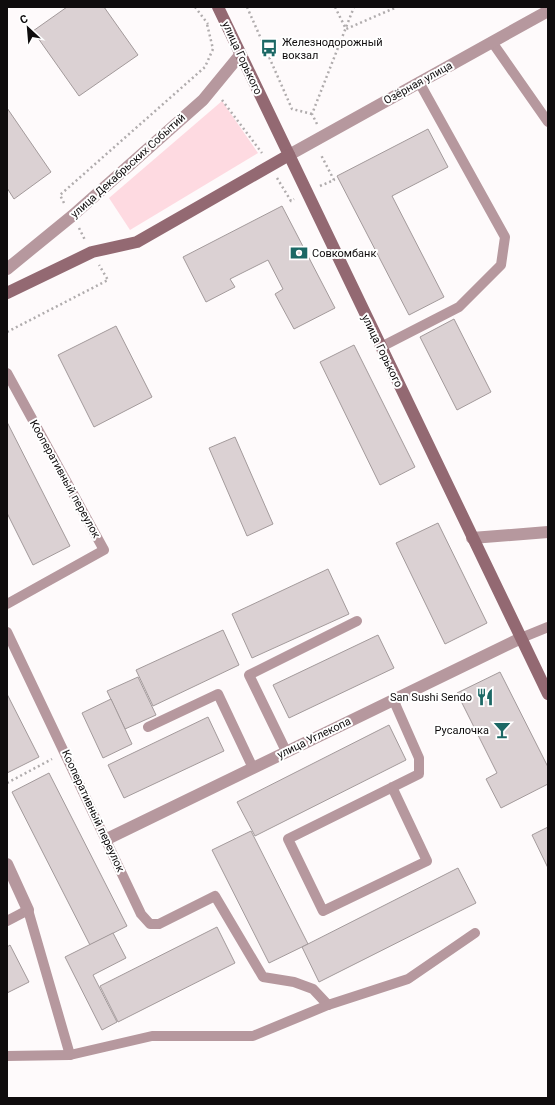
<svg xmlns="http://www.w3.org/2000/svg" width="555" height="1105" viewBox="0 0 555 1105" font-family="Roboto,sans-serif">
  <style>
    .green { fill: #fedae1 }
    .building { fill: #dbd1d3; stroke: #a39a9b }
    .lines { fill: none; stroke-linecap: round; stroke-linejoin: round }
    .path { stroke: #b0acad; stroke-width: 2.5; stroke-dasharray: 2 3; stroke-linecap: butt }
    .lane { stroke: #b6989e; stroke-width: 10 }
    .street { stroke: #b6989e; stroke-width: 12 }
    .secondary { stroke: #936972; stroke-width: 12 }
    .labels { text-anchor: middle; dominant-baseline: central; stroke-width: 4; stroke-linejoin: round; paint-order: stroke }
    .poi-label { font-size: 11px; fill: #0f0c0d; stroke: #fff; text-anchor: start }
    .street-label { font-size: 11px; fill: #0f0c0d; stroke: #fff }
  </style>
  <rect width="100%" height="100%" fill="#fefafb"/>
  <path class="green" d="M 222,101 L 258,153 L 130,230 L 109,198 Z"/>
  <g class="building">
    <path d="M 67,7 L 104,7 L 138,55 L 79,96 L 33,31 Z"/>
    <path d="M 7,108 L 51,172 L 14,199 L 7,188 Z"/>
    <path d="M 428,129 L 448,167 L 392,196 L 444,297 L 409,315 L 337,176 Z"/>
    <path d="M 282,206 L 335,308 L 294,329 L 275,294 L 283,289 L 268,260 L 230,279 L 235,287 L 206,302 L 183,257 Z"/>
    <path d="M 454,319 L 491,392 L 457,410 L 420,337 Z"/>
    <path d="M 116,326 L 152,397 L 94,427 L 58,355 Z"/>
    <path d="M 354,345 L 415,467 L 380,485 L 320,362 Z"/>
    <path d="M 7,422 L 70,546 L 33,565 L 7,513 Z"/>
    <path d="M 235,437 L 273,524 L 247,536 L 209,448 Z"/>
    <path d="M 438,523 L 487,623 L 445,644 L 396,543 Z"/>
    <path d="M 328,569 L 349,614 L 252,658 L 232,614 Z"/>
    <path d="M 223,630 L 239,665 L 153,706 L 136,670 Z"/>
    <path d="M 378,635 L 394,668 L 289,718 L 273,685 Z"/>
    <path d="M 500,672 L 548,767 L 548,784 L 501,808 L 486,779 L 497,773 L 457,693 Z"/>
    <path d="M 138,677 L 156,715 L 125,729 L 107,691 Z"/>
    <path d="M 7,694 L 39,757 L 7,773 Z"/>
    <path d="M 111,699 L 132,744 L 103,758 L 82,713 Z"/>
    <path d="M 208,717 L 224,751 L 124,798 L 108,765 Z"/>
    <path d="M 389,725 L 406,760 L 255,836 L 237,802 Z"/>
    <path d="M 49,773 L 127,926 L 90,945 L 12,792 Z"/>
    <path d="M 548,827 L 548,868 L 532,835 Z"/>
    <path d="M 251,831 L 308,944 L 269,963 L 212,850 Z"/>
    <path d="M 458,868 L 476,903 L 319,982 L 302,947 Z"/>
    <path d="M 217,927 L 235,963 L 118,1022 L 100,986 Z"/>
    <path d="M 113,933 L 126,958 L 93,975 L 117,1022 L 102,1030 L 65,957 Z"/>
    <path d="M 10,945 L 29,982 L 7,993 L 7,947 Z"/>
  </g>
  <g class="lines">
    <g class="path">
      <path d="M 195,7 L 208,24"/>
      <path d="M 247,7 L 292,109 L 312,114"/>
      <path d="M 335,7 L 346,29 L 397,7"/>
      <path d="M 222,100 L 262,153"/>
      <path d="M 317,124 L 312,114 L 354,7"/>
      <path d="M 277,178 L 291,201 L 294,199"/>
      <path d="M 320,186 L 334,180 L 321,155"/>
      <path d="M 64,203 L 60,195 L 205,67 L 213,49 L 207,24"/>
      <path d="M 79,228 L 85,240"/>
      <path d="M 7,332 L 108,280 L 99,265"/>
      <path d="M 7,783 L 52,759"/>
    </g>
    <g class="lane">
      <path d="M 492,42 L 548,122"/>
      <path d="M 381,347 L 459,307 L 501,265 L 505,237 L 419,82"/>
      <path d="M 7,373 L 104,550 L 7,604"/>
      <path d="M 7,632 L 141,914 L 150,924 L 159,924 L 215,896 L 263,977 L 294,982 L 313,989 L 328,1005"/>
      <path d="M 521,638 L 548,627"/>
      <path d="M 148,727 L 218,694 L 253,768"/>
      <path d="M 286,751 L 249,675 L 357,621"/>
      <path d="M 392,787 L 427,861 L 323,911 L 288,839 L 419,774 L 419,758 L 393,699"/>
      <path d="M 7,921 L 28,910 L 70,1055"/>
      <path d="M 7,1056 L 70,1055 L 152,1036 L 253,1036 L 328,1005 L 408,979 L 475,933"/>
    </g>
    <g class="street">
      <path d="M 289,155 L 548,11"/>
      <path d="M 7,269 L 72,216 L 203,100 L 240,55"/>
      <path d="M 472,538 L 548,532"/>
      <path d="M 107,839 L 521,638"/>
      <path d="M 7,864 L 28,910"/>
    </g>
    <g class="secondary">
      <path d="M 218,7 L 548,694"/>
      <path d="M 7,293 L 92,252 L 137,242 L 289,155"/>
    </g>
  </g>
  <defs>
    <g id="bus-bare" transform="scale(1.38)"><path d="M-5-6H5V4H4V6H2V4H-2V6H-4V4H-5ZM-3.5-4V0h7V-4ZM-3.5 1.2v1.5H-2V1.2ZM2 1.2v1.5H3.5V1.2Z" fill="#1c6865" stroke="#fff" stroke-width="2.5" paint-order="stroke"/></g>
    <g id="bank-bare" transform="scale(1.38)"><path d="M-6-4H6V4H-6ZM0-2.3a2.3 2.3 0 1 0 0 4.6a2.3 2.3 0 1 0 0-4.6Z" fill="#1c6865" stroke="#fff" stroke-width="2.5" paint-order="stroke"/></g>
    <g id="restaurant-bare" transform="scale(1.38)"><path d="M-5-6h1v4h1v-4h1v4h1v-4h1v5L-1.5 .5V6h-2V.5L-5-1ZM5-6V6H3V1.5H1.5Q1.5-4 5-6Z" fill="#1c6865" stroke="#fff" stroke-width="2.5" paint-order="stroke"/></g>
    <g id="bar-bare" transform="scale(1.38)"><path d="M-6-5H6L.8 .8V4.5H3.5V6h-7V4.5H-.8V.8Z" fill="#1c6865" stroke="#fff" stroke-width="2.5" paint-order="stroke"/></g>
  </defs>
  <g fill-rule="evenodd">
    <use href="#bus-bare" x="269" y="48"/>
    <use href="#bank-bare" x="299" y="253"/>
    <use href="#restaurant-bare" x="485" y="697"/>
    <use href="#bar-bare" x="502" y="730"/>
  </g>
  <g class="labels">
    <g class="poi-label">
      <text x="282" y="42">Железнодорожный<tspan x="282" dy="13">вокзал</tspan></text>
      <text x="312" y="253">Совкомбанк</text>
      <text x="472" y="697" text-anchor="end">San Sushi Sendo</text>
      <text x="489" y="730" text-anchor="end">Русалочка</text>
    </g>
    <g class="street-label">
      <text transform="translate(242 58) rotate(65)">улица Горького</text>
      <text transform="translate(418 83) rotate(-29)">Озёрная улица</text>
      <text transform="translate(128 166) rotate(-42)">улица Декабрьских Событий</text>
      <text transform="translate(382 351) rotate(64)">улица Горького</text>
      <text transform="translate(65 479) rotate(61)">Кооперативный переулок</text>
      <text transform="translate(314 738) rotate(-26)">улица Углекопа</text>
      <text transform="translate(93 811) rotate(65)">Кооперативный переулок</text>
    </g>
  </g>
  <rect width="555" height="1105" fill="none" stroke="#0f0c0d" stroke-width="16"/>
  <g transform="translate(28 28) rotate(334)" stroke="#ffffff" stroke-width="3" paint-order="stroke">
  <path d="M0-3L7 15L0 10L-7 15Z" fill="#0f0c0d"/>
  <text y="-6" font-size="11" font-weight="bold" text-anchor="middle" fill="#0f0c0d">С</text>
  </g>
</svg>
